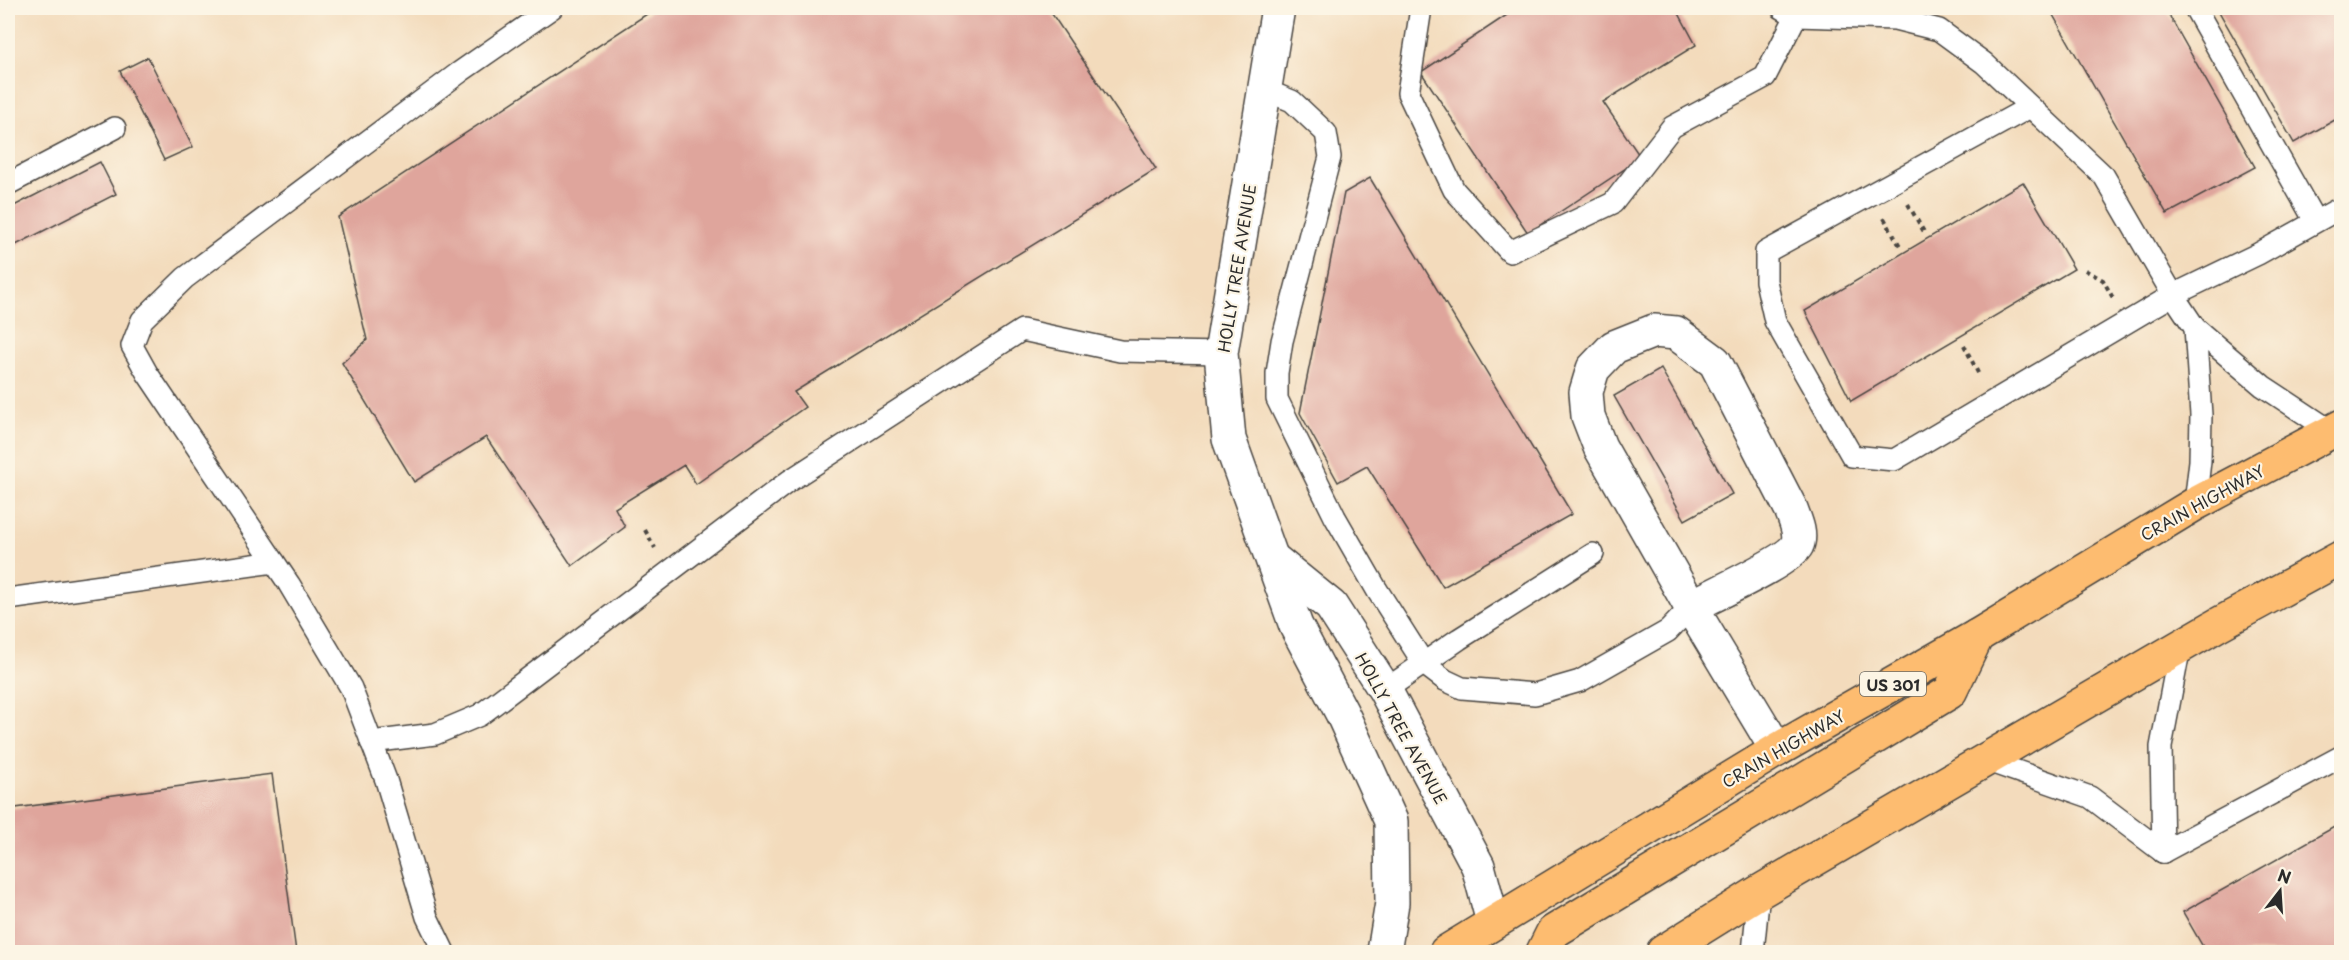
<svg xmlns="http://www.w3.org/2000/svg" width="2349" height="960" viewBox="0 0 2349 960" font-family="'Playpen Sans',sans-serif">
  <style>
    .building { fill: #dfa59c }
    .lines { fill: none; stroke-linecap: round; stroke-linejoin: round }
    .service-casing { stroke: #494541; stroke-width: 24 }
    .minor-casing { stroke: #494541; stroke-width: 36 }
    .tertiary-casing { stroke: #494541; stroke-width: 36 }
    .trunk-casing { stroke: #494541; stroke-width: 36 }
    .path { stroke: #494541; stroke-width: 4; stroke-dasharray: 4.5 4.5; stroke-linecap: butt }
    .service { stroke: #fff; stroke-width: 21 }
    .minor { stroke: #fff; stroke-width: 33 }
    .tertiary { stroke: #fff; stroke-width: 33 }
    .trunk { stroke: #fdbc70; stroke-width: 33 }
    .labels { text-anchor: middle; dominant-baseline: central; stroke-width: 4.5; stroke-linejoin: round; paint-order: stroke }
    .shield { fill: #fcf5e5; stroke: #6a6863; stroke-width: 1.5 }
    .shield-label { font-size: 15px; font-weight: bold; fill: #2b2b2b }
    .street-label { font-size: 16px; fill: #2b2b2b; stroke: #fcf5e5 }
  </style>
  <rect width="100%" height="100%" fill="#fcf5e5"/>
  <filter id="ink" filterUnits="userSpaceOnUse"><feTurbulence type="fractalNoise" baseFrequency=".0167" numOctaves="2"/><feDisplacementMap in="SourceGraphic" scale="12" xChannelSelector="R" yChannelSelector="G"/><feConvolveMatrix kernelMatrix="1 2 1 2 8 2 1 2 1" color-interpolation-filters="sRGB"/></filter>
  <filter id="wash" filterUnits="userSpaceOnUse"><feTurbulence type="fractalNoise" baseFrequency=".008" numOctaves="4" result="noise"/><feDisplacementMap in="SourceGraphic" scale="24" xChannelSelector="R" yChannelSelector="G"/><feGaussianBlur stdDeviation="1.35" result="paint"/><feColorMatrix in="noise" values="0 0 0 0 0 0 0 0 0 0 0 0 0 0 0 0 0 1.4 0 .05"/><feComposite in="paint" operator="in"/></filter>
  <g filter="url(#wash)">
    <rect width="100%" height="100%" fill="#f3dbbc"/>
    <g id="blocks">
      <g class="building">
        <path d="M 656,8 L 1048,8 L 1156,169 L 794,392 L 805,407 L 696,484 L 684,465 L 615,508 L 625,527 L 572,566 L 486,437 L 414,482 L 342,363 L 367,340 L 338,217 Z"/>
        <path d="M 1511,8 L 1676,8 L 1696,45 L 1603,102 L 1641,158 L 1528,233 L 1421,72 L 1513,11 Z"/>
        <path d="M 2049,8 L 2165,8 L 2255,167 L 2167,214 Z"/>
        <path d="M 2217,8 L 2342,8 L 2342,116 L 2294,143 Z"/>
        <path d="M 148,57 L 193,147 L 164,160 L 120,71 Z"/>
        <path d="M 100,162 L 116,194 L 8,249 L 8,209 Z"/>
        <path d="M 1370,178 L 1572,514 L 1443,587 L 1367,466 L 1338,482 L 1300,413 L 1344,193 Z"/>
        <path d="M 2023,182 L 2074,269 L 1851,401 L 1805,311 Z"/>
        <path d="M 1661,369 L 1732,494 L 1685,520 L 1614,396 Z"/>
        <path d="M 272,774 L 296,952 L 8,952 L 8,809 Z"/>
        <path d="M 2336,826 L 2342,836 L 2342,952 L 2206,952 L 2183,912 Z"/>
      </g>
    </g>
  </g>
  <g filter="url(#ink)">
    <use href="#blocks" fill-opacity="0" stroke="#494541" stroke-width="1.5"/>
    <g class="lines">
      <g class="service-casing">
        <g id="service">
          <path d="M 1421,8 L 1408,93 L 1454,190 L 1510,252 L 1613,203 L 1672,127 L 1765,77 L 1796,16"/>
          <path d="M 1782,8 L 1796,16 L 1895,19 L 1939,30 L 1984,63 L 2104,176 L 2173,295 L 1894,460 L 1852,456 L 1775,321 L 1766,281 L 1766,252 L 2030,107"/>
          <path d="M 2195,8 L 2315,221"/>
          <path d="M 1265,90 L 1292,101 L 1326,133 L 1330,157 L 1282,341 L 1277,373 L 1277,399 L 1335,517 L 1377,590 L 1424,664 L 1445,680 L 1462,688 L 1535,694 L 1580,681 L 1668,631 L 1691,607"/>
          <path d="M 8,184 L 115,128"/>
          <path d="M 2331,431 L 2263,386 L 2195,328 L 2173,295 L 2258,254 L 2342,207"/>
          <path d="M 2195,504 L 2200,461 L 2201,415 L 2195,328"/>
          <path d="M 8,599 L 274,562"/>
          <path d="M 1385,690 L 1459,639 L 1593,554"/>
          <path d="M 371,742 L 435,734 L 480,715 L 789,481 L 1022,330 L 1120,351 L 1221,353"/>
          <path d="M 1985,760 L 2090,797 L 2163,852"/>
          <path d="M 2163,852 L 2161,747 L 2180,646"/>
          <path d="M 2163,852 L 2342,756"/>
          <path d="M 444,952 L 427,917 L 386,780 L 351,688 L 289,584 L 147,373 L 132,346 L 142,320 L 185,278 L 460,72 L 552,8"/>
          <path d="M 1753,952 L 1759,892"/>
        </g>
      </g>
      <g class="minor-casing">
        <path id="minor" d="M 1691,607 C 1710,596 1789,561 1797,545 C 1802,534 1795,520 1791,509 L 1715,362 L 1676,333 L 1654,331 L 1614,347 L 1593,369 L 1586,392 L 1588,416 L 1600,447 L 1691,607 L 1777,750"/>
      </g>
      <g class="tertiary-casing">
        <g id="tertiary">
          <path d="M 1278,8 L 1221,353 L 1229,439 L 1296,626 L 1342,713 L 1391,821 L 1392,903 L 1384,952"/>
          <path d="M 1273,559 L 1331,606 L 1385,690 L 1478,866 L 1493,922"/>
        </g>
      </g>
      <g class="trunk-casing">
        <g id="trunk">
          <path d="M 1446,952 L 1777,750 L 1977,636 L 2195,504 L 2342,426"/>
          <path d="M 1543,952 L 1553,932 L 1950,692 L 1977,636"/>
          <path d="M 1663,952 L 1759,892 L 2219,624 L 2342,557"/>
        </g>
      </g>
      <g class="path">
        <path d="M 1908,204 L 1924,232"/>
        <path d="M 1884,218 L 1900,246"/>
        <path d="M 2085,270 L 2103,280 L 2113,298"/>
        <path d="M 1964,345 L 1980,377"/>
        <path d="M 645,530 L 655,548"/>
      </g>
      <use href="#service" class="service"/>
      <use href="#minor" class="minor"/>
      <use href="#tertiary" class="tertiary"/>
      <use href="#trunk" class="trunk"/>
    </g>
  </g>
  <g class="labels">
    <rect class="shield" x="1860" y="672" width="66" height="24" rx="4.5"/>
    <g class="shield-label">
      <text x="1893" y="684">US 301</text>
    </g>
    <g class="street-label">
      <text transform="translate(1236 268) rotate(-81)">HOLLY TREE AVENUE</text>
      <text transform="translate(2202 502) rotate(-29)">CRAIN HIGHWAY</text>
      <text transform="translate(1402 728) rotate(61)">HOLLY TREE AVENUE</text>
      <text transform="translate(1783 748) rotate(-30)">CRAIN HIGHWAY</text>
    </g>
  </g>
  <rect width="2349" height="960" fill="none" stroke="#fcf5e5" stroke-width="30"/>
  <g transform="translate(2280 891) rotate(17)" stroke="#fcf5e5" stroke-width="4.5" paint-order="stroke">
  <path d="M0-4.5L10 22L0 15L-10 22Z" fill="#2b2b2b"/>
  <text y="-9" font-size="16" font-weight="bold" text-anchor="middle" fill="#2b2b2b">N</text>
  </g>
</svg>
